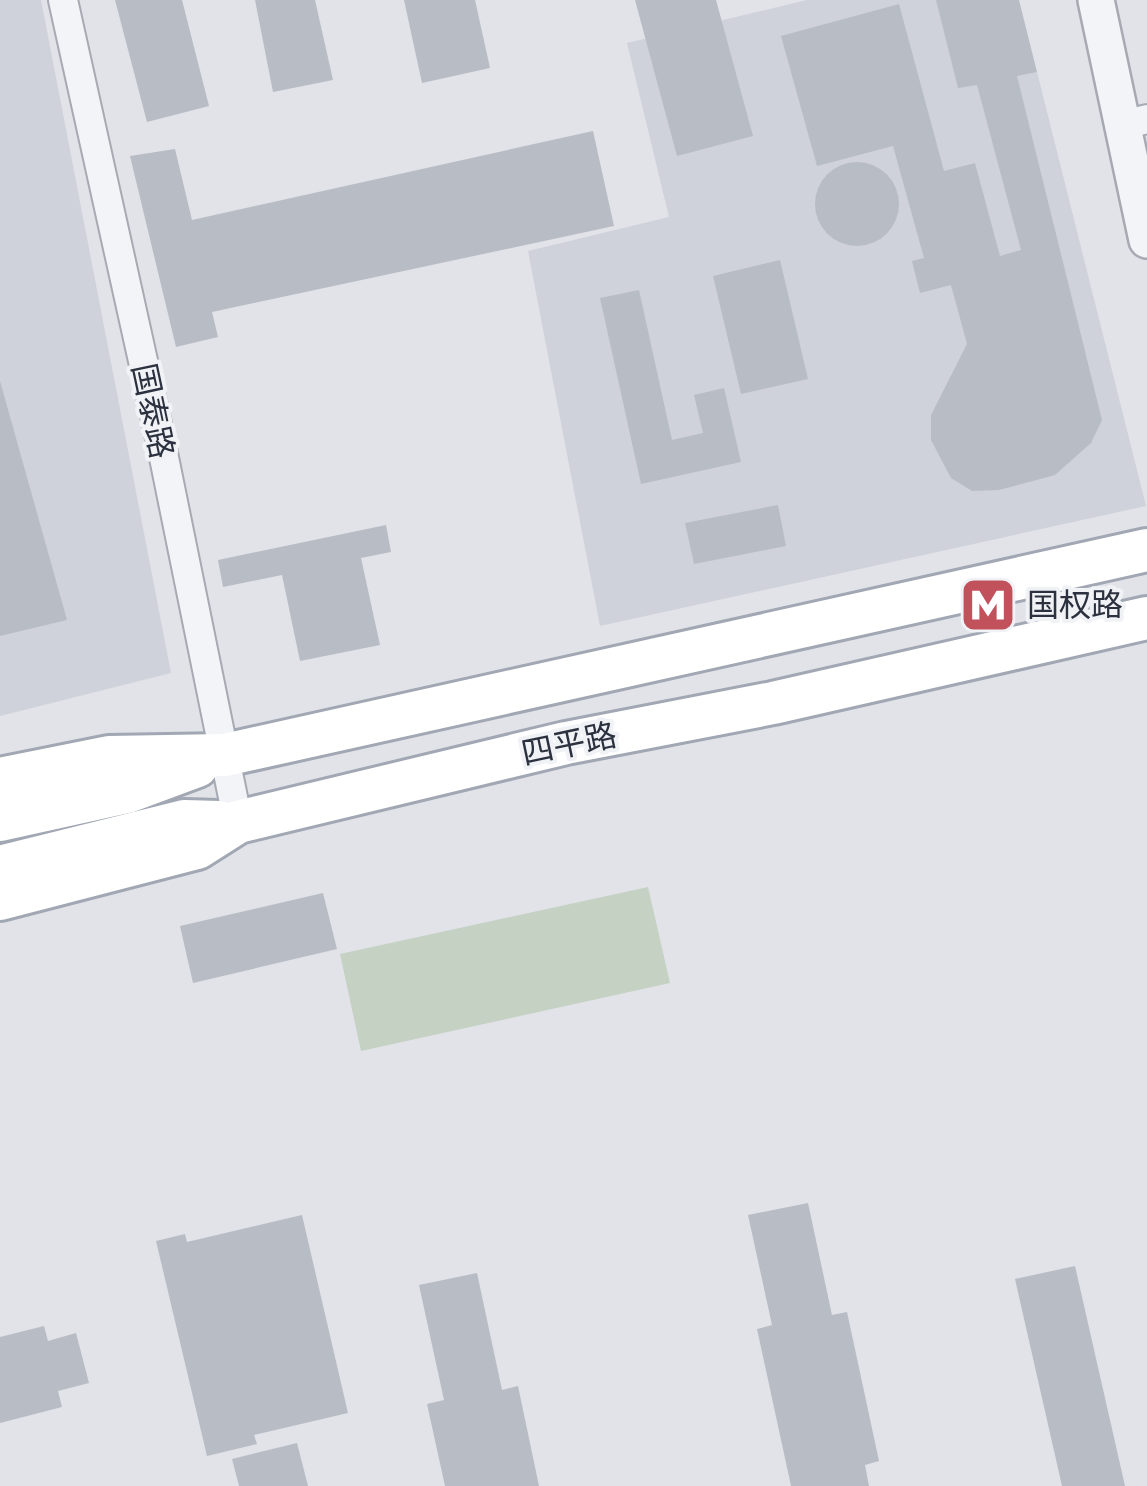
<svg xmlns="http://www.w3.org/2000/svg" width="1147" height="1486" viewBox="0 0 1147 1486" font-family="'Fira Sans','Noto Sans SC',sans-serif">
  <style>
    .built { fill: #cfd2da }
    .pitch { fill: #c5d1c3 }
    .building { fill: #b8bcc4 }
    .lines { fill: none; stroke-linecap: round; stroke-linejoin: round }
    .minor-casing { stroke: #a7aab2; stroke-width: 32 }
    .tertiary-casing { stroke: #a7aab2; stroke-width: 40 }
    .primary-casing { stroke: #a1a7b3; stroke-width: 48 }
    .minor { stroke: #f3f4f7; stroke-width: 28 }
    .tertiary { stroke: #f3f4f7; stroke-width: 35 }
    .primary { stroke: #fff; stroke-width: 42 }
    .labels { text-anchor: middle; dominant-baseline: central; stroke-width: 8; stroke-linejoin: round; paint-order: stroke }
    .street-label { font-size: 32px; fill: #2b313e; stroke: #f0f2f6 }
    .poi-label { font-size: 32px; fill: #2b313e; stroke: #f0f2f6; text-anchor: start }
  </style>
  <rect width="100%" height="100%" fill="#e1e3e8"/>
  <g class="built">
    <path d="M 0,0 L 41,0 L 171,673 L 0,716 Z"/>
    <path d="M 807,0 L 936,0 L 1037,72 L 1146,506 L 600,626 L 528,251 L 669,217 L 627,43 Z"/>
  </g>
  <path class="pitch" d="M 648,887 L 670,983 L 361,1051 L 340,954 Z"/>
  <g class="building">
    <path d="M 115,0 L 182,0 L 209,106 L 147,122 Z"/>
    <path d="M 255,0 L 315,0 L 333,80 L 273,92 Z"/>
    <path d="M 404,0 L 475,0 L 490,68 L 422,83 Z"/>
    <path d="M 635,0 L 716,0 L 753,136 L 677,156 Z"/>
    <path d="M 936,0 L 1019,0 L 1037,72 L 1017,76 L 1102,420 L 1091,443 L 1055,475 L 999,490 L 972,491 L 951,478 L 931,440 L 931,415 L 967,344 L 951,285 L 920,293 L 912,261 L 924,258 L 893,146 L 817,166 L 781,36 L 899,4 L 944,171 L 975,163 L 1000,256 L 1021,250 L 977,85 L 958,88 Z"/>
    <path d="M 593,131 L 614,226 L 212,312 L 218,337 L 176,347 L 130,156 L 175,149 L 192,220 Z"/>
    <circle cx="857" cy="204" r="42"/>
    <path d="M 780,260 L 808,379 L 741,394 L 713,276 Z"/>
    <path d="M 639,290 L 672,440 L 703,433 L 694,395 L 724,388 L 741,462 L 641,484 L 600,298 Z"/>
    <path d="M 0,381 L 67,620 L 0,636 Z"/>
    <path d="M 778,505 L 786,546 L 694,564 L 685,523 Z"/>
    <path d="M 386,525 L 391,552 L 361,558 L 380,645 L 300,661 L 282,575 L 223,587 L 218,560 Z"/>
    <path d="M 323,893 L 337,949 L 193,983 L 180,926 Z"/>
    <path d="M 808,1203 L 832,1315 L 847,1312 L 879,1461 L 865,1465 L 869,1486 L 791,1486 L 757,1329 L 772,1325 L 748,1215 Z"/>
    <path d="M 302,1215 L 348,1413 L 254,1435 L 257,1444 L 207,1456 L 156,1241 L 185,1234 L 187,1242 Z"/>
    <path d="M 1075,1266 L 1125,1486 L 1062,1486 L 1015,1279 Z"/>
    <path d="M 477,1273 L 502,1390 L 518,1386 L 539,1486 L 445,1486 L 427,1404 L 444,1400 L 419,1285 Z"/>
    <path d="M 44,1326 L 48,1341 L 76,1333 L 89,1383 L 58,1391 L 62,1407 L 0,1423 L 0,1337 Z"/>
    <path d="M 297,1443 L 308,1486 L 239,1486 L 232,1459 Z"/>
  </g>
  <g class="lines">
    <g class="minor-casing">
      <g id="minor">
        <path d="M 63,0 L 159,433 L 238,822"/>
        <path d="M 1122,125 L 1147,119"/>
      </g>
    </g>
    <g class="tertiary-casing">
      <path id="tertiary" d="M 1096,0 L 1147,240"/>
    </g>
    <g class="primary-casing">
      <g id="primary">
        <path d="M 0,779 L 109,757 L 225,755 L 1147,550"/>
        <path d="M 0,820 L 127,792 L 197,766"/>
        <path d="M 0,867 L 184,821 L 219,822"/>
        <path d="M 0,899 L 197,848 L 238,822 L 566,743 L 773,703 L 1147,618"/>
      </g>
    </g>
    <use href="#minor" class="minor"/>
    <use href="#tertiary" class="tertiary"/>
    <use href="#primary" class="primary"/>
  </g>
  <defs>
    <g id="metro-square" transform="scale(2.875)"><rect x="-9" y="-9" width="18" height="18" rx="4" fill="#c1525c" stroke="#f0f2f6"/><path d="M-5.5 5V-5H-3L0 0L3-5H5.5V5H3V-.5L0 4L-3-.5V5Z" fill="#fff"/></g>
  </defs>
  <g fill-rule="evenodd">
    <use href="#metro-square" x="988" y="605"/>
  </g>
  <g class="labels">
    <g class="street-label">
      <text transform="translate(153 411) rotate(78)">国泰路</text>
      <text transform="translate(569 744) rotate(-12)">四平路</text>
    </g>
    <g class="poi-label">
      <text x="1027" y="605">国权路</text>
    </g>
  </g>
</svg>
